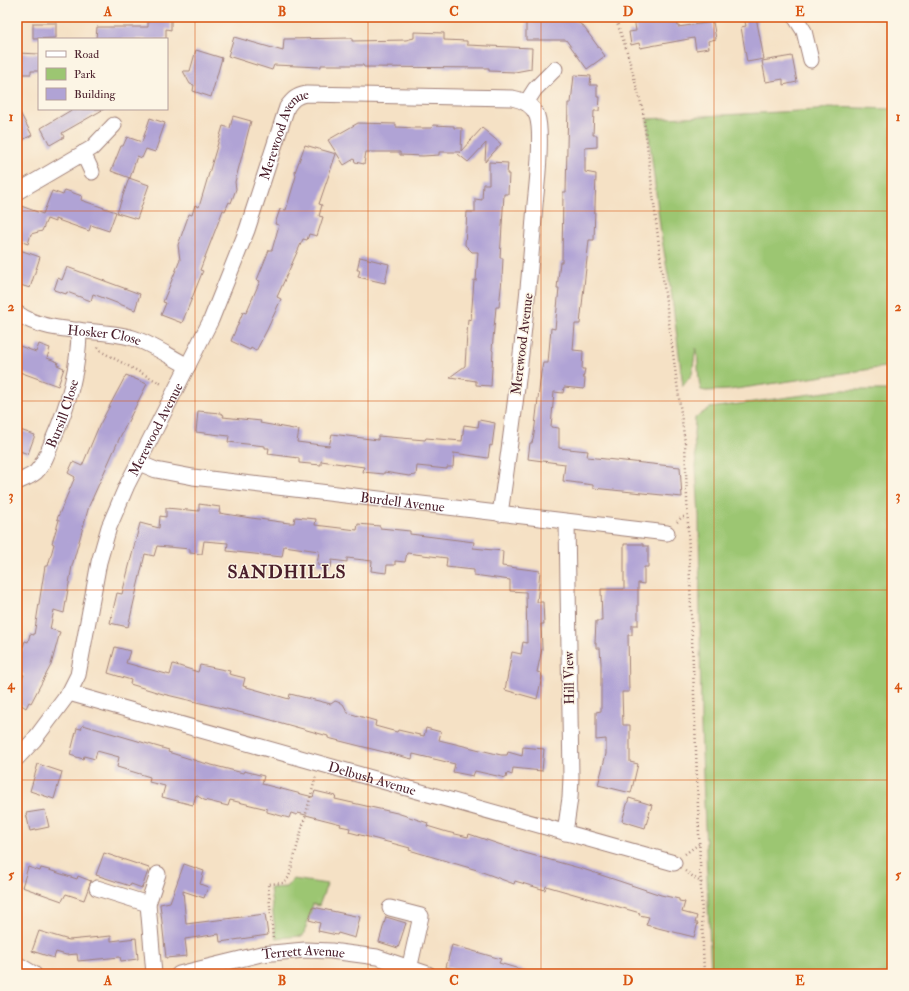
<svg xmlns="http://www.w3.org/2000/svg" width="909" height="991" viewBox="0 0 909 991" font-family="'IM FELL Double Pica',serif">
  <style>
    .green { fill: #9cc672; stroke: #73724e }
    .building { fill: #b0a3d5 }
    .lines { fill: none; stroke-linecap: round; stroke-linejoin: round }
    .minor-casing { stroke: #a08078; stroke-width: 17 }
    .path { stroke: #a08078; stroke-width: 2.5; stroke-dasharray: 1 3; stroke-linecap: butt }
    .minor { stroke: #fff; stroke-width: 15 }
    .grid { fill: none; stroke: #d8530f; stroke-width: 1; stroke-opacity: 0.55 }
    .labels { text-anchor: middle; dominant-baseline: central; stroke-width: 3; stroke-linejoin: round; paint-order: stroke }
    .street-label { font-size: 14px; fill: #4a1f2b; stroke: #fcf5e5 }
    .district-label { font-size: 18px; font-weight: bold; letter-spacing: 1px; fill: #4a1f2b; stroke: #fcf5e5 }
    .neatline { fill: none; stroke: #d8530f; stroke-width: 1.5 }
    .grid-label { font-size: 13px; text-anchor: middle; font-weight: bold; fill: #d8530f }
  </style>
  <rect width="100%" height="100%" fill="#fcf5e5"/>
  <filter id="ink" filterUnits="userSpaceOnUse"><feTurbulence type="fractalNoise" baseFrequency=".025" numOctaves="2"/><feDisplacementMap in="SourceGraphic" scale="8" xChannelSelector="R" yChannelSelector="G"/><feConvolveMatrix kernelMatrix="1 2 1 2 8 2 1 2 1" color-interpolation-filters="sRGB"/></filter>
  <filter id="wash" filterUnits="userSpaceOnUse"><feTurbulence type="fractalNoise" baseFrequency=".012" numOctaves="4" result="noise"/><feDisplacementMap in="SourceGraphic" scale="16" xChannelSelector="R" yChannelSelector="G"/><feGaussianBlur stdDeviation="0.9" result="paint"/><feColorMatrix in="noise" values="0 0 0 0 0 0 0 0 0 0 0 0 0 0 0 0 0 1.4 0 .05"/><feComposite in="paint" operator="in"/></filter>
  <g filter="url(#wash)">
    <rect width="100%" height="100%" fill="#f5e1c5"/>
    <g class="green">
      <path d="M 829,107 L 892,109 L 892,366 L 729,390 L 706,391 L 701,390 C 697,376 699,361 696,348 L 692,374 L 683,386 L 672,297 L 661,234 L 647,119 L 817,110 Z"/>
      <path d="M 840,390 L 892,390 L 892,974 L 711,974 L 701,727 L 699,516 L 694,434 L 695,418 L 710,408 Z"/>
      <path d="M 293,879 L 327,884 L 319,906 L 313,904 L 303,936 L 276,938 L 270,888 L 286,887 Z"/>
    </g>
    <g id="blocks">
      <g class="building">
        <path d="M 151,17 L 171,17 L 171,30 L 166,29 L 166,39 L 96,39 L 97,27 L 148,27 L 148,18 Z"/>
        <path d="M 641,17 L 677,17 L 678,27 L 713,22 L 716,39 L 708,41 L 709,48 L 696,50 L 694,38 L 640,48 L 639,43 L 631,45 L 629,32 L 636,31 L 634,18 Z"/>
        <path d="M 744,17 L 756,17 L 764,59 L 747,62 L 741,27 L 746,26 Z"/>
        <path d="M 533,18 L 573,19 L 583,26 L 605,56 L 587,69 L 566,40 L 526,40 L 526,22 L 533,22 Z"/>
        <path d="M 33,23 L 56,23 L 56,38 L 33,39 Z"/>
        <path d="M 414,32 L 444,33 L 444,40 L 467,41 L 467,45 L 532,48 L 531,69 L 515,72 L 489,71 L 489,68 L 364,67 L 363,65 L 321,65 L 321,67 L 274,65 L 272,70 L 228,56 L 234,37 L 283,51 L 284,39 L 352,38 L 352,41 L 406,40 L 414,38 Z"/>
        <path d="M 196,50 L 222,58 L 211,97 L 193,91 L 194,85 L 190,84 L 183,71 L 190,71 Z"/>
        <path d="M 18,53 L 39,54 L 39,71 L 31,71 L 31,74 L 17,74 Z"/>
        <path d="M 792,56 L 797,82 L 783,85 L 783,79 L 766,82 L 762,61 Z"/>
        <path d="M 574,75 L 591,76 L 590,85 L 597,85 L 597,97 L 600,97 L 599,111 L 594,111 L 593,135 L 597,135 L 597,147 L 585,148 L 585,172 L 596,174 L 594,240 L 589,240 L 580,324 L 575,324 L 573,350 L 583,351 L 582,369 L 585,369 L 583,378 L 585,378 L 584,389 L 564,387 L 563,393 L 554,392 L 551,427 L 559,428 L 559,448 L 588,451 L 587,457 L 680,467 L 682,497 L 593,488 L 593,485 L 563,481 L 565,464 L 528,459 L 530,443 L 532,443 L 534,434 L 541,373 L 543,363 L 548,363 L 551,328 L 555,329 L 559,288 L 557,288 L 560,262 L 562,262 L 563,192 L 566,192 L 568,103 L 571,103 Z"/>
        <path d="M 17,107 L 32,135 L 17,143 Z"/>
        <path d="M 73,109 L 104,109 L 62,133 L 64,137 L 50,145 L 41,128 Z"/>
        <path d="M 233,116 L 251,121 L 235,182 L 236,189 L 231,203 L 229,202 L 225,211 L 223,210 L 200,270 L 203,271 L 202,273 L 182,323 L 161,315 L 166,303 L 163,302 L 180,260 L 178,245 L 189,214 L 192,215 L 195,205 L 199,207 L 223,126 L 230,128 Z"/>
        <path d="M 150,118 L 165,123 L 155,152 L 146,149 L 142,158 L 137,156 L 130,178 L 111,171 L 121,146 L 123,146 L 127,137 L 142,142 Z"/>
        <path d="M 358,123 L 396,124 L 396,127 L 414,128 L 432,128 L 433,125 L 454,126 L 454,128 L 462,128 L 461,151 L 482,128 L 501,144 L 485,162 L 486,143 L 468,162 L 458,154 L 460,152 L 439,152 L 439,155 L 423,156 L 400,155 L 400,152 L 366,152 L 364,164 L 355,162 L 354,159 L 344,165 L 328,140 Z"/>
        <path d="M 305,145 L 336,154 L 319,204 L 322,205 L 319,216 L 323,217 L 317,236 L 309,234 L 307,240 L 303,239 L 277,297 L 281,299 L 267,330 L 256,351 L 251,348 L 250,350 L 231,341 L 243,312 L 246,313 L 260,281 L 257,280 L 269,250 L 272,250 L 279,225 L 275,224 L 280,209 L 286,210 L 296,176 L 295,172 Z"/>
        <path d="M 489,162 L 508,163 L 507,174 L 509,174 L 508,194 L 504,194 L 500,258 L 503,258 L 502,279 L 499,307 L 496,307 L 492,350 L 493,351 L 491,386 L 476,385 L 476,381 L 450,377 L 465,366 L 468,319 L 471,320 L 474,280 L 476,281 L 478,252 L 472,252 L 465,245 L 467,212 L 475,212 L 475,199 L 482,200 L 483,184 L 489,184 Z"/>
        <path d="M 129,178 L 149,185 L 137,219 L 117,213 Z"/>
        <path d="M 65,190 L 82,196 L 81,200 L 116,212 L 109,231 L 91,225 L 89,231 L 55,219 L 55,222 L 47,219 L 42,231 L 31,234 L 28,244 L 17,240 L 17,218 L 21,206 L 43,214 L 52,191 L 63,195 Z"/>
        <path d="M 17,249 L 40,257 L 30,288 L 17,284 Z"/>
        <path d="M 360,257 L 389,264 L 385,283 L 358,277 L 360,270 L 357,270 Z"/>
        <path d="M 67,267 L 140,294 L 135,310 L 93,294 L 91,301 L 67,292 L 66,294 L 54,290 L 58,278 L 62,280 Z"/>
        <path d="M 39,344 L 50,348 L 47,358 L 58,362 L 57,365 L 64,368 L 58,386 L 17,371 L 17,345 L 36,352 Z"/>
        <path d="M 126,375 L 147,384 L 120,437 L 89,506 L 72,566 L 64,613 L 54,610 L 50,629 L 60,632 L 51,665 L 31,703 L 29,702 L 26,708 L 17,702 L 17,687 L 24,675 L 17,671 L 17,664 L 25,641 L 28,642 L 30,634 L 34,635 L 45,566 L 48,566 L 54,544 L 52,543 L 59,520 L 57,519 L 75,477 L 68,473 L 73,462 L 82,466 L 99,426 Z"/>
        <path d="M 198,411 L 220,413 L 224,415 L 223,417 L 261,421 L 260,423 L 299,430 L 297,442 L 329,446 L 332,434 L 378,440 L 378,436 L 425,440 L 426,438 L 462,441 L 464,425 L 478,427 L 479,420 L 495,423 L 492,446 L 490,445 L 488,458 L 454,453 L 453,467 L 447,467 L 447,469 L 417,466 L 416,475 L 409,476 L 384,472 L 384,474 L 363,472 L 364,467 L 321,461 L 321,465 L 299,463 L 299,458 L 268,454 L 269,448 L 265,448 L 265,446 L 228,442 L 229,436 L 196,432 Z"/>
        <path d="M 17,429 L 35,435 L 28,454 L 17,450 Z"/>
        <path d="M 199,504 L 220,507 L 219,513 L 251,518 L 289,523 L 294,523 L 295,517 L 316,519 L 315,525 L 357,530 L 358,524 L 380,526 L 380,528 L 410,531 L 410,534 L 474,542 L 473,548 L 503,551 L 502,566 L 540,571 L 537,602 L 543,602 L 544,624 L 541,624 L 542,649 L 537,672 L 541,673 L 542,677 L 537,699 L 505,690 L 512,652 L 521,654 L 523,642 L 527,643 L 526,592 L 510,591 L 510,580 L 474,575 L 474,570 L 446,567 L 447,558 L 407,553 L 405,562 L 395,561 L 395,565 L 387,565 L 386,573 L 371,571 L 372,561 L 347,558 L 347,562 L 332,560 L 331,567 L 317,565 L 319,551 L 284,546 L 282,557 L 227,551 L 228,543 L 204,541 L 202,554 L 190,553 L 190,549 L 157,546 L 154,556 L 145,554 L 128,627 L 110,623 L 117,593 L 122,594 L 140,523 L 159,528 L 160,516 L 166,517 L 166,508 L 199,511 Z"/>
        <path d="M 624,544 L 643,544 L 643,546 L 648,546 L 648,567 L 644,567 L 644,584 L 638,583 L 638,625 L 632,625 L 632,635 L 628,635 L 629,692 L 622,692 L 623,725 L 630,725 L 630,762 L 638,764 L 631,793 L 598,785 L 606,754 L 606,739 L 596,740 L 596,712 L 601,711 L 601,663 L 600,648 L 596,648 L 596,643 L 595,643 L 596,621 L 602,621 L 601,589 L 624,589 Z"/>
        <path d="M 115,647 L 130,651 L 126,663 L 170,675 L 173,664 L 198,672 L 200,665 L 230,671 L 229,674 L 245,678 L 243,686 L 289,699 L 290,694 L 331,704 L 335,701 L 343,704 L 348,713 L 376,721 L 375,726 L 397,732 L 398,730 L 424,736 L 426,728 L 441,732 L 439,740 L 501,755 L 507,755 L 508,752 L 522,756 L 523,747 L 544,749 L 542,771 L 513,768 L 512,775 L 507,773 L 506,778 L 475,771 L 473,776 L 453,772 L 455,764 L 413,754 L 412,759 L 328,738 L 328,736 L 264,718 L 163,694 L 130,684 L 131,680 L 108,673 Z"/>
        <path d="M 83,725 L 169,750 L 168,752 L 200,762 L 243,773 L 244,771 L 264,776 L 262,784 L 313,797 L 315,791 L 336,796 L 335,799 L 397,813 L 428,823 L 427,826 L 447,832 L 468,837 L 469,834 L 525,853 L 583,869 L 661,895 L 679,899 L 679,901 L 685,902 L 682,912 L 697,916 L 695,923 L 698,923 L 694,937 L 646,925 L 649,917 L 639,915 L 640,913 L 546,886 L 545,890 L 515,881 L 514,884 L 477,870 L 409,850 L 410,848 L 399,845 L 349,832 L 350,828 L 340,826 L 341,824 L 298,813 L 297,815 L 291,813 L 289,818 L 267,812 L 267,809 L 230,800 L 228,806 L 204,800 L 196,795 L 193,805 L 162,797 L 165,786 L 149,782 L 150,777 L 117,767 L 119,757 L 97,751 L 95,759 L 84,756 L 83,759 L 70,755 L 77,728 L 81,729 Z"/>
        <path d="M 38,764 L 62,772 L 54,799 L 30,791 Z"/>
        <path d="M 629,798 L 652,805 L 645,828 L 622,821 Z"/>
        <path d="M 45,810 L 49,827 L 30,831 L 26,813 Z"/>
        <path d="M 104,853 L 149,868 L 142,888 L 131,884 L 130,886 L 96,875 Z"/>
        <path d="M 184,864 L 204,871 L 200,884 L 208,887 L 204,898 L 183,891 L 186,924 L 265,914 L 268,935 L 220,942 L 219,934 L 185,939 L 187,956 L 166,958 L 160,904 L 170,902 Z"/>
        <path d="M 28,867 L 40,871 L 41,868 L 49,870 L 77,879 L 78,876 L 91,881 L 84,900 L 66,894 L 62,901 L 22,887 Z"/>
        <path d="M 313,907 L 360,917 L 355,938 L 338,933 L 337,935 L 318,931 L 320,923 L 309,920 Z"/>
        <path d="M 386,917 L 406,923 L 398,948 L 379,942 Z"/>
        <path d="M 39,931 L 69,940 L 111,936 L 111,941 L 136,938 L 138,959 L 121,961 L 120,957 L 78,961 L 77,954 L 66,955 L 56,952 L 54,958 L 32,951 Z"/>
        <path d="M 452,945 L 501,959 L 499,963 L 526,971 L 525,974 L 469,974 L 446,967 Z"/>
      </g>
    </g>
  </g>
  <g filter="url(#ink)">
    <use href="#blocks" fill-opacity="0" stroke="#a08078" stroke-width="1"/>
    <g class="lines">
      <g class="minor-casing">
        <g id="minor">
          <path d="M 795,17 L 804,31 L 811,60"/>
          <path d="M 526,103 L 535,89 L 555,69"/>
          <path d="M 83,153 L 92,172"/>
          <path d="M 17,192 L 92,148 L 114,125"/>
          <path id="s1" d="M 17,313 C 48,336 98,327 133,338 C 152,344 170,357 188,366"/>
          <path id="s2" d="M 139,463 L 156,470 L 193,477 L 667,533"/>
          <path id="s3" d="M 17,482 C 24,479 30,477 36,472 C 44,464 48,452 52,442 C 68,406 79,370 79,330"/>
          <path id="s4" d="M 69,693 L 674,863"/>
          <path id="s5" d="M 17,758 L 34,740 L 69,693 L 78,675 L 99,562 L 109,527 L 127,485 L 211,320 L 247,230 L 287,107 C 293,99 296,96 306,94 L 512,98 C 523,100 533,105 537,116 C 543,133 537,185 535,204 C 528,308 515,411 500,514"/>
          <path d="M 565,833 L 570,798 L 571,777 L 567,522"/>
          <path d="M 97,888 L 148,904 L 154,974"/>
          <path d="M 148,904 L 158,874"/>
          <path d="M 390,908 L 421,916 L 408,974"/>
          <path d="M 17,964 L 34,974"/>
          <path id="s6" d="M 179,974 L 261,954 L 305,950 L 331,951 L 377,957 L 428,974"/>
        </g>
      </g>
      <g class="path">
        <path d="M 615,17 L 626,48 L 643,111 L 662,271 L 685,443 L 704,974"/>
        <path d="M 98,347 L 102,352 L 162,384"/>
        <path d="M 677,522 L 682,517 L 686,517"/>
        <path d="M 685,854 L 699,844"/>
        <path d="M 685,871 L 702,883"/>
        <path d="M 273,938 L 268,884 L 284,883 L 289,877 L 316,776"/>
      </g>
      <use href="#minor" class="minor"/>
    </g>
  </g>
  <path class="grid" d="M 195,17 L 195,974M 368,17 L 368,974M 541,17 L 541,974M 714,17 L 714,974M 17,211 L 892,211M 17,401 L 892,401M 17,590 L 892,590M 17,780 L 892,780"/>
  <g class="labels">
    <g class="street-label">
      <text stroke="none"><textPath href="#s5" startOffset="687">Merewood Avenue</textPath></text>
      <text stroke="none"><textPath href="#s1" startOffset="91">Hosker Close</textPath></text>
      <text transform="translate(522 344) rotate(-83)">Merewood Avenue</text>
      <text stroke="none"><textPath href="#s3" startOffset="86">Bursill Close</textPath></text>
      <text stroke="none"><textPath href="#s5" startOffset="363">Merewood Avenue</textPath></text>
      <text stroke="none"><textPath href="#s2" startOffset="267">Burdell Avenue</textPath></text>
      <text transform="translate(569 678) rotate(-91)">Hill View</text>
      <text stroke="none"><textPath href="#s4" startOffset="315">Delbush Avenue</textPath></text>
      <text stroke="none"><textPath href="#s6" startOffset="127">Terrett Avenue</textPath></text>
    </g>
    <g class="district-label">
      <text x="287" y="572">SANDHILLS</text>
    </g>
  </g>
  <rect width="909" height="991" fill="none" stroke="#fcf5e5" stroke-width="44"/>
  <rect x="38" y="38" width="130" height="72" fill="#fcf5e5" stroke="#b59f9b"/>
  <rect x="46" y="51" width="20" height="6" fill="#ffffff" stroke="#b59f9b"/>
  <text x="74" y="58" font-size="12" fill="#4a1f2b">Road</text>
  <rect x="46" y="68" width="20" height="12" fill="#9cc672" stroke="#b59f9b"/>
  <text x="74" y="78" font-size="12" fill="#4a1f2b">Park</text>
  <rect x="46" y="88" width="20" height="12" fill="#b0a3d5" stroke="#b59f9b"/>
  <text x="74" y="98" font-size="12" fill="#4a1f2b">Building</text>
  <rect x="22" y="22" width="865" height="947" class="neatline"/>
  <g class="grid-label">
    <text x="108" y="16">A</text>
    <text x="282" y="16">B</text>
    <text x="454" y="16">C</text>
    <text x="628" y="16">D</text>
    <text x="800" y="16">E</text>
    <text x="11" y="121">1</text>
    <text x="898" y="121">1</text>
    <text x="11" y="311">2</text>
    <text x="898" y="311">2</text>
    <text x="11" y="500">3</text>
    <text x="898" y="500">3</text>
    <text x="11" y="689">4</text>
    <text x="898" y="689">4</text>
    <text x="11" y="879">5</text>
    <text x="898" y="879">5</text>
    <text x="108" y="985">A</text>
    <text x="282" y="985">B</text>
    <text x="454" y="985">C</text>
    <text x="628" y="985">D</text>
    <text x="800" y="985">E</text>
  </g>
</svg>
